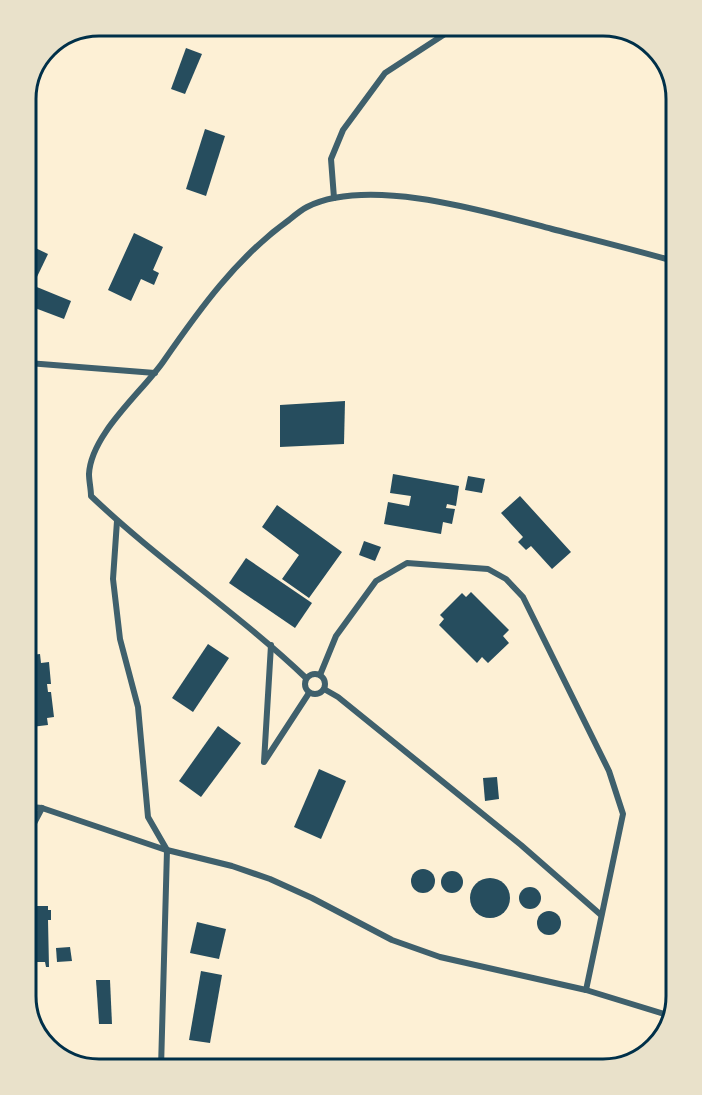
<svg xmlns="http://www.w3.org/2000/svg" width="702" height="1095" viewBox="0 0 702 1095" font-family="Arial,sans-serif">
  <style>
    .building { fill: #264d5e }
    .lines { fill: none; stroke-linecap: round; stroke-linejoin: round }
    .minor { stroke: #3f606c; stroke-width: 6 }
    .rim { fill: none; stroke: #003049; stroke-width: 3 }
  </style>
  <rect width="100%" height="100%" fill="#fdf0d5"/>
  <g class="building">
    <path d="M 186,48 L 202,54 L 185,94 L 171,89 Z"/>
    <path d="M 205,129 L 225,136 L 206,196 L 186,189 Z"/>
    <path d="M 134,233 L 163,247 L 153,270 L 159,273 L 154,285 L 141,279 L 131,301 L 108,290 Z"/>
    <path d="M 27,244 L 48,254 L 36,279 L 27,275 Z"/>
    <path d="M 27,283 L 71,301 L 64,319 L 27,305 Z"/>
    <path d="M 345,401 L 344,444 L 280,447 L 280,405 Z"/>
    <path d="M 393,474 L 459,486 L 456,506 L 447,504 L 446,508 L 455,509 L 452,524 L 443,522 L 441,534 L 384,524 L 388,502 L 409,506 L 411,496 L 390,493 Z"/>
    <path d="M 468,476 L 485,479 L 482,493 L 465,490 Z"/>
    <path d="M 520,496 L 571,552 L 552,569 L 531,546 L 526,550 L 518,542 L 523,537 L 501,513 Z"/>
    <path d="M 277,505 L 342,552 L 309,598 L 282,579 L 299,555 L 262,527 Z"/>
    <path d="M 364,541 L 381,547 L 375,561 L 359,555 Z"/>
    <path d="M 246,558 L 312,603 L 295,628 L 229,583 Z"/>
    <path d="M 471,592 L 509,630 L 503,636 L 509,643 L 488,663 L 482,657 L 477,663 L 439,625 L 444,619 L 440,615 L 462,593 L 466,597 Z"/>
    <path d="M 208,644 L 229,658 L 193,712 L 172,698 Z"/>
    <path d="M 40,654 L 41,663 L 49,662 L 51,684 L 47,684 L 48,692 L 51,692 L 54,717 L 47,718 L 48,725 L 31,727 L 30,655 Z"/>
    <path d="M 218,726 L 241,743 L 201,797 L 179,781 Z"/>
    <path d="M 319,769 L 346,781 L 321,839 L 294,827 Z"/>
    <path d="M 497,777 L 499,799 L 485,801 L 483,778 Z"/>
    <circle cx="423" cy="881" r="12"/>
    <circle cx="452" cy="882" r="11"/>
    <circle cx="490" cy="898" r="20"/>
    <circle cx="530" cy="898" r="11"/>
    <path d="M 32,906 L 48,906 L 48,910 L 51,910 L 51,920 L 48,920 L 49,967 L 46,967 L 45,962 L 33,962 Z"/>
    <circle cx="549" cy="923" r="12"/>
    <path d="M 197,922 L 226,929 L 219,959 L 190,953 Z"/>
    <path d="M 70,947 L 72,961 L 57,962 L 56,948 Z"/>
    <path d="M 201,971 L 222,975 L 210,1043 L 189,1040 Z"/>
    <path d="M 96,980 L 110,980 L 112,1024 L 99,1024 Z"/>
  </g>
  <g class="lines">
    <g class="minor">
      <path d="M 334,198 L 331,159 L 343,130 L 385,73 L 451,30 L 461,26"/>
      <path d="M 28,363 L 155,373"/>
      <path d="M 117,521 L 113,579 L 120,639 L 138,707 L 148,817 L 167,850"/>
      <path d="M 271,645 L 264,762 L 309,693"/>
      <circle cx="315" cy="684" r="10"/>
      <path d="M 320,675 L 336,636 L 376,581 L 407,563 L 488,569 L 506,579 L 523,597 L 609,771 L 623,814 L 586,990"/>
      <path d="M 306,678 C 238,613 159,561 91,496 C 91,489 89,481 89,474 C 91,434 142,392 163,362 C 199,310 237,257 289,220 C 295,215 301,210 307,207 C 369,176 488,212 552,229 C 591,239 631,249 670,260"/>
      <path d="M 324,689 L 338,697 L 521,845 L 601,915"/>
      <path d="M 31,807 L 42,808 L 166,850"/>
      <path d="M 32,827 L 42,808"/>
      <path d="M 161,1068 L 167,850 L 232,866 L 270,879 L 312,898 L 392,940 L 440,957 L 586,990 L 671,1016"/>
    </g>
  </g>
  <path d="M0 0H702V1095H0ZM99 36H603A63 63 0 0 1 666 99V996A63 63 0 0 1 603 1059H99A63 63 0 0 1 36 996V99A63 63 0 0 1 99 36Z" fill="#e9e1ca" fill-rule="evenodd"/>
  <path class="rim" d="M99 36H603A63 63 0 0 1 666 99V996A63 63 0 0 1 603 1059H99A63 63 0 0 1 36 996V99A63 63 0 0 1 99 36Z"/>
</svg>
